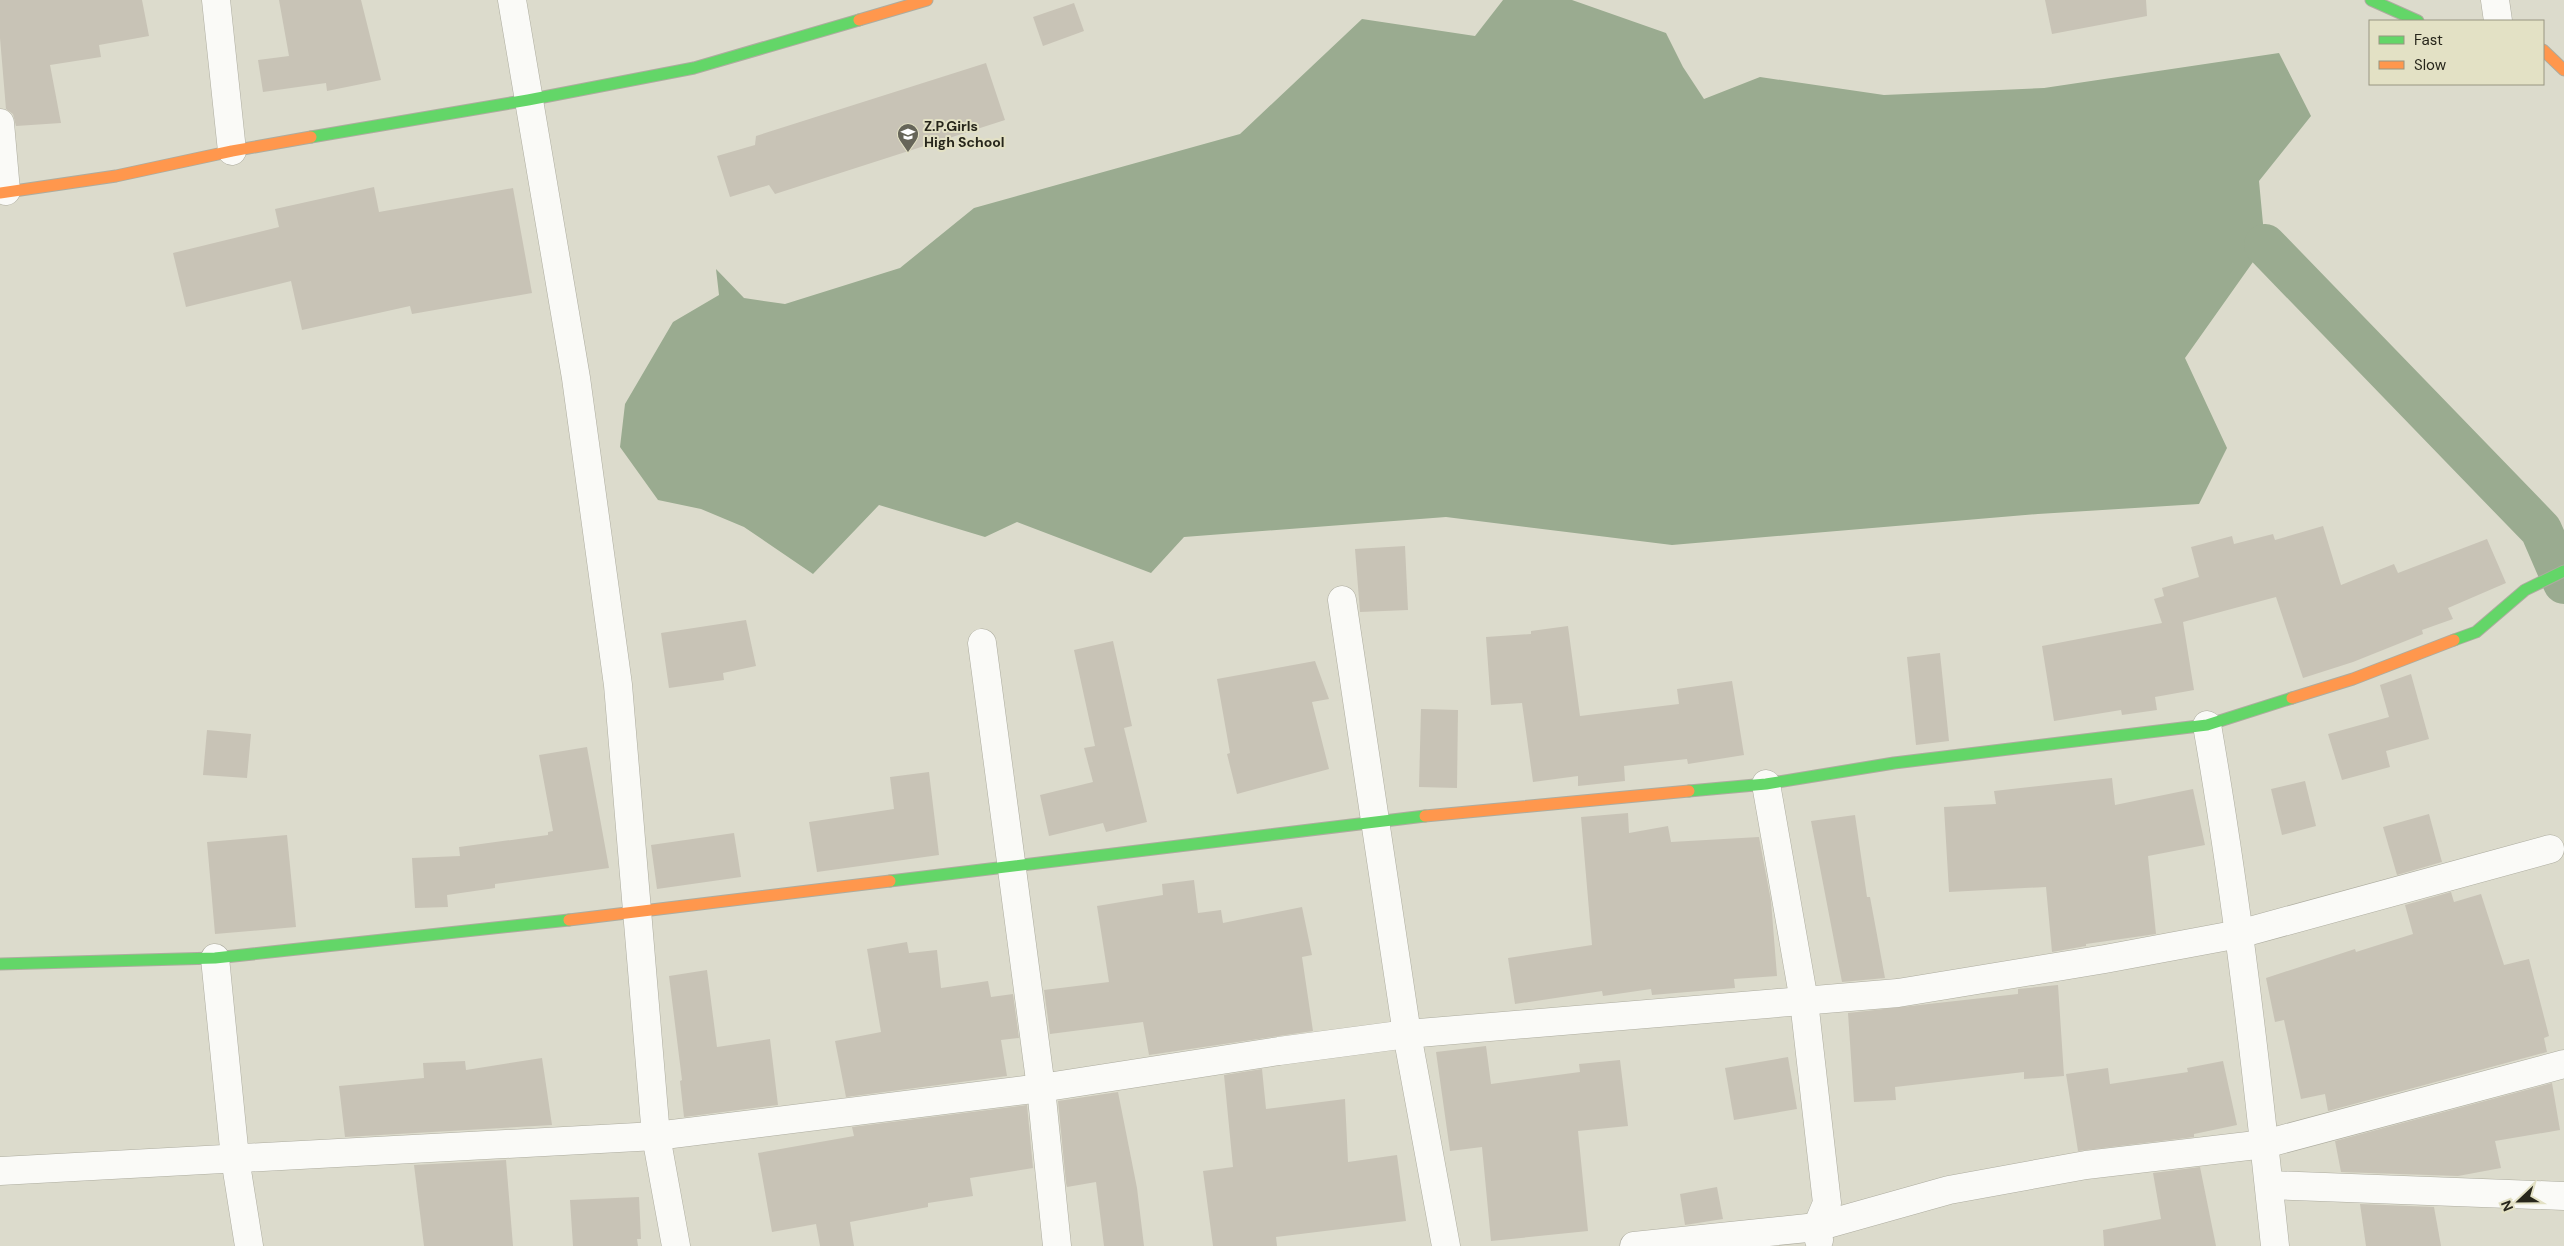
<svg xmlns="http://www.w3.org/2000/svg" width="2564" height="1246" viewBox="0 0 2564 1246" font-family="'DM Sans',sans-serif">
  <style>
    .water { fill: #9aab90 }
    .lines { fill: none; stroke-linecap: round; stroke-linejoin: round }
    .canal { stroke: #9aab90; stroke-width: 42 }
    .building { fill: #c8c3b6 }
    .street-casing { stroke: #adac9f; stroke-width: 29 }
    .fast-casing { stroke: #adac9f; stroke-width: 13 }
    .slow-casing { stroke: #adac9f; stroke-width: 13 }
    .street { stroke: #fafaf7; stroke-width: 28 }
    .fast { stroke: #63d668; stroke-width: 11 }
    .slow { stroke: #ff974d; stroke-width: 11 }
    .labels { text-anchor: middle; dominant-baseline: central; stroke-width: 4; stroke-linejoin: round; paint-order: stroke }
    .poi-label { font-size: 14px; font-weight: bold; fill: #27261b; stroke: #e3e1c5; text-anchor: start }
  </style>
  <rect width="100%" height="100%" fill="#dcdbcc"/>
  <path class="water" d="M 1503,0 L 1572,0 L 1666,33 L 1683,67 L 1704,99 L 1760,77 L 1884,95 L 2044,88 L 2279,53 L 2311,116 L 2259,181 L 2265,245 L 2185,358 L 2227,448 L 2199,504 L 2038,514 L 1672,545 L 1446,517 L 1184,537 L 1151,573 L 1017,522 L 985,537 L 879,505 L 813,574 L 744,527 L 701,509 L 658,500 L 620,447 L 625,404 L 673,322 L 719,295 L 716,269 L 744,298 L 785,304 L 900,268 L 974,208 L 1240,134 L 1362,19 L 1475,36 Z"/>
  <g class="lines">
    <path class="canal" d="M 2265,245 L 2541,530 L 2564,583"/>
  </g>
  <g class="building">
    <path d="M 0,0 L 142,0 L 149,36 L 99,45 L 101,57 L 50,65 L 61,123 L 16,126 L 13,114 L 6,109 L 0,38 Z"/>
    <path d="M 279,0 L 361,0 L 381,80 L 327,91 L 326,83 L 263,92 L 258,60 L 289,56 Z"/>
    <path d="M 2045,0 L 2146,0 L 2147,16 L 2052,34 Z"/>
    <path d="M 1074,3 L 1084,31 L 1043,46 L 1033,17 Z"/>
    <path d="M 986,63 L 1005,120 L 775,194 L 769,185 L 730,197 L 717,156 L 755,145 L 756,136 Z"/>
    <path d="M 374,187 L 379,212 L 513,188 L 532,293 L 412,314 L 410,306 L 302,330 L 291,281 L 186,307 L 173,253 L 279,227 L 275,209 Z"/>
    <path d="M 2323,526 L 2341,585 L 2394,564 L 2398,573 L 2487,539 L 2506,583 L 2448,608 L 2453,619 L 2422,630 L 2423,634 L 2353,662 L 2303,678 L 2276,597 L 2183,622 L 2194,690 L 2155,697 L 2157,710 L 2122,715 L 2121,710 L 2054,721 L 2042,646 L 2162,623 L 2154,599 L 2164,596 L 2162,588 L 2199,577 L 2191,547 L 2232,536 L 2234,544 L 2273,534 L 2275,540 Z"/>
    <path d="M 1405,546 L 1408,610 L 1360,612 L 1355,549 Z"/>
    <path d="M 746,620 L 756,666 L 723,673 L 724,680 L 669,688 L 661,633 Z"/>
    <path d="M 1568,626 L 1580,716 L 1679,704 L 1677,689 L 1732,681 L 1744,755 L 1688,764 L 1687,759 L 1624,766 L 1625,781 L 1578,786 L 1578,776 L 1533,782 L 1522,703 L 1491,705 L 1486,637 L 1531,634 L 1531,631 Z"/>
    <path d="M 1113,641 L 1132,726 L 1124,728 L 1147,822 L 1106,832 L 1103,823 L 1049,836 L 1040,795 L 1093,782 L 1084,748 L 1095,746 L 1074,650 Z"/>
    <path d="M 1940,653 L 1949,741 L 1916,745 L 1907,657 Z"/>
    <path d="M 1315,661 L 1329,699 L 1312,702 L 1329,769 L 1237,794 L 1227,754 L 1230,753 L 1217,679 Z"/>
    <path d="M 2411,674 L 2429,739 L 2386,751 L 2390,767 L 2342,780 L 2328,734 L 2389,717 L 2380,685 Z"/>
    <path d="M 1421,709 L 1458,710 L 1457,788 L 1419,787 Z"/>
    <path d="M 207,730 L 251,734 L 247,778 L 203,775 Z"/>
    <path d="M 587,747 L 609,868 L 495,884 L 495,888 L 447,895 L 448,907 L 415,908 L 412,858 L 460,856 L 459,847 L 548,835 L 548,832 L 553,831 L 539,755 Z"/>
    <path d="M 929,772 L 939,855 L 817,872 L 809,822 L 894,809 L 890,777 Z"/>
    <path d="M 2112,778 L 2115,805 L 2193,789 L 2205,845 L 2148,856 L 2156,934 L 2086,944 L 2086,946 L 2052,952 L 2046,887 L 1949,892 L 1944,807 L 1996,804 L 1994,791 Z"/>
    <path d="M 2305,781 L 2316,826 L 2282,835 L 2271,789 Z"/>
    <path d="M 1628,813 L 1629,833 L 1668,826 L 1671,842 L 1759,837 L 1771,901 L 1777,976 L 1734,979 L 1735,988 L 1652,995 L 1651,989 L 1603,996 L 1602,991 L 1515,1004 L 1508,958 L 1592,945 L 1581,817 Z"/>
    <path d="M 2429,814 L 2442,862 L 2397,875 L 2383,827 Z"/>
    <path d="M 1855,815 L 1867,897 L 1870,897 L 1885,978 L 1842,982 L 1811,821 Z"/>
    <path d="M 734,833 L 741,877 L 657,889 L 651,845 Z"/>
    <path d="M 287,835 L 296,927 L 215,934 L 207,842 Z"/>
    <path d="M 1194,880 L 1198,913 L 1221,910 L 1223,923 L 1302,907 L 1312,955 L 1302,957 L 1313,1031 L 1149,1055 L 1143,1022 L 1050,1034 L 1044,990 L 1109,982 L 1097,906 L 1163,895 L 1162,884 Z"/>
    <path d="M 2451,892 L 2454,902 L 2481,894 L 2504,965 L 2529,959 L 2549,1036 L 2544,1038 L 2547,1052 L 2328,1111 L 2325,1094 L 2301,1099 L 2284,1020 L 2275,1022 L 2266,978 L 2355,949 L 2356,952 L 2413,934 L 2405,905 Z"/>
    <path d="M 907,942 L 909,953 L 937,950 L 941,988 L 988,981 L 991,997 L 1013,994 L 1019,1038 L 1001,1040 L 1007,1076 L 846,1097 L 835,1041 L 881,1032 L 867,949 Z"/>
    <path d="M 707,970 L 717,1047 L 770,1039 L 778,1105 L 684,1117 L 680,1081 L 682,1080 L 669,976 Z"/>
    <path d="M 2058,985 L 2064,1076 L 2024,1079 L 2024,1072 L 1895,1087 L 1896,1100 L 1854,1102 L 1848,1013 L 2018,994 L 2018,989 Z"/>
    <path d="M 1486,1046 L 1491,1084 L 1580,1072 L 1579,1064 L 1620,1060 L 1628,1126 L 1578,1131 L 1588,1231 L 1491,1241 L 1482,1147 L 1450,1151 L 1436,1052 Z"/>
    <path d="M 1788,1057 L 1797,1109 L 1734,1120 L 1725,1068 Z"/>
    <path d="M 542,1058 L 552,1125 L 345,1137 L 339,1086 L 424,1078 L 423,1063 L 465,1061 L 466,1070 Z"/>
    <path d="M 2223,1061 L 2237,1125 L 2194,1134 L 2194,1137 L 2078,1151 L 2066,1074 L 2108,1068 L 2110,1084 L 2188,1072 L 2187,1068 Z"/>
    <path d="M 1262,1069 L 1266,1109 L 1345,1099 L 1348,1162 L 1397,1155 L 1406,1221 L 1276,1237 L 1277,1246 L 1213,1246 L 1203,1171 L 1233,1167 L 1224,1075 Z"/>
    <path d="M 2552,1083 L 2560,1130 L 2495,1141 L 2501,1168 L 2458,1176 L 2341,1172 L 2335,1141 Z"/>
    <path d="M 1118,1092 L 1137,1188 L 1144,1246 L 1104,1246 L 1096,1182 L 1067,1187 L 1066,1183 L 1058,1101 Z"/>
    <path d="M 1027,1105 L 1033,1168 L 970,1178 L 973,1196 L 928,1203 L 928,1207 L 850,1222 L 854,1246 L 820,1246 L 816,1224 L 772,1232 L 758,1153 L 854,1136 L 852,1127 Z"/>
    <path d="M 506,1160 L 513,1246 L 424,1246 L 414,1165 Z"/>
    <path d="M 2200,1167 L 2216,1246 L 2104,1246 L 2103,1230 L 2161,1219 L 2153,1173 Z"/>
    <path d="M 1717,1187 L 1723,1219 L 1685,1225 L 1680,1194 Z"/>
    <path d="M 639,1197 L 641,1239 L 637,1239 L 638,1246 L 573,1246 L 570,1200 Z"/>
    <path d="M 2360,1204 L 2434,1207 L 2441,1246 L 2366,1246 Z"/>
  </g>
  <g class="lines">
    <g class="street-casing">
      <g id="street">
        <path d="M 216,0 L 232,151"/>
        <path d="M 512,0 L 576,378 L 618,685 L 656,1136 L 676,1246"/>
        <path d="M 2495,0 L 2498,21"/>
        <path d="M 0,123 L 6,191"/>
        <path d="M 1342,600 L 1407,1034 L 1446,1246"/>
        <path d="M 982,643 L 1041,1088 L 1057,1246"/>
        <path d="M 2207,725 C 2237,897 2257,1072 2275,1246"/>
        <path d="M 1766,784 L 1804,1001 L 1827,1203 L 1817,1227 L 1819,1240"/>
        <path d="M 215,958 L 235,1158 L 249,1246"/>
        <path d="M 0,1171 L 656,1136 L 1041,1088 L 1279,1051 L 1407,1034 L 1898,993 L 2105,959 L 2239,934 L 2550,849"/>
        <path d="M 2269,1185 L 2564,1196"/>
        <path d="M 1634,1246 L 1817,1227 L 1949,1190 L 2086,1165 L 2265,1144 L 2564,1064"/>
      </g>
    </g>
    <g class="fast-casing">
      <g id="fast">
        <path d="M 2371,0 L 2418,21"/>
        <path d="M 311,137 L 528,100 L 694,68 L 859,20"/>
        <path d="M 2454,640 L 2476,632 L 2525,590 L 2564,571"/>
        <path d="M 1689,791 L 1766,784 L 1894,763 L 2207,725 L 2292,698"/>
        <path d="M 890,881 L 1425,816"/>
        <path d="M 0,964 L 215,958 L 569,920"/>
      </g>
    </g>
    <g class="slow-casing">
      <g id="slow">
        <path d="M 859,20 L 927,0"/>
        <path d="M 2543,50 L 2564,70"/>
        <path d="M 0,193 L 116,176 L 232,151 L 311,137"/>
        <path d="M 2292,698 L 2353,679 L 2454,640"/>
        <path d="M 1425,816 L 1689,791"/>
        <path d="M 569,920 L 890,881"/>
      </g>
    </g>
    <use href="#street" class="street"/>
    <use href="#fast" class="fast"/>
    <use href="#slow" class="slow"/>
  </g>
  <defs>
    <g id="school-pin" transform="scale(1.125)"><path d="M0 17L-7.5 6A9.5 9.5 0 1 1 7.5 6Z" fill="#666559" stroke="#e3e1c5"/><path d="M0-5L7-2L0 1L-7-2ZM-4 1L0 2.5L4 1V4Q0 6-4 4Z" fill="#fff"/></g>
  </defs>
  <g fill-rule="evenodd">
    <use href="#school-pin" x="908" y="134"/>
  </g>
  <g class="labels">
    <g class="poi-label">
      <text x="924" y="126">Z.P.Girls<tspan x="924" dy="16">High School</tspan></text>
    </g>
  </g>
  <rect x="2369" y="20" width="175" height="65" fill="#e3e1c5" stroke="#989681"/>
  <rect x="2379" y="36" width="25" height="8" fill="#63d668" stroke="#989681"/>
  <text x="2414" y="45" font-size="15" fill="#27261b">Fast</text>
  <rect x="2379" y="61" width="25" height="8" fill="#ff974d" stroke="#989681"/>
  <text x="2414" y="70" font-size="15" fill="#27261b">Slow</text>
  <g transform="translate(2519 1201) rotate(248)" stroke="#e3e1c5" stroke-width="4" paint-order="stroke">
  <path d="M0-4L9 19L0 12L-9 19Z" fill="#27261b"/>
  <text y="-8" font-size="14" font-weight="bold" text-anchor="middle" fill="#27261b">N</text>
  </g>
</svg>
